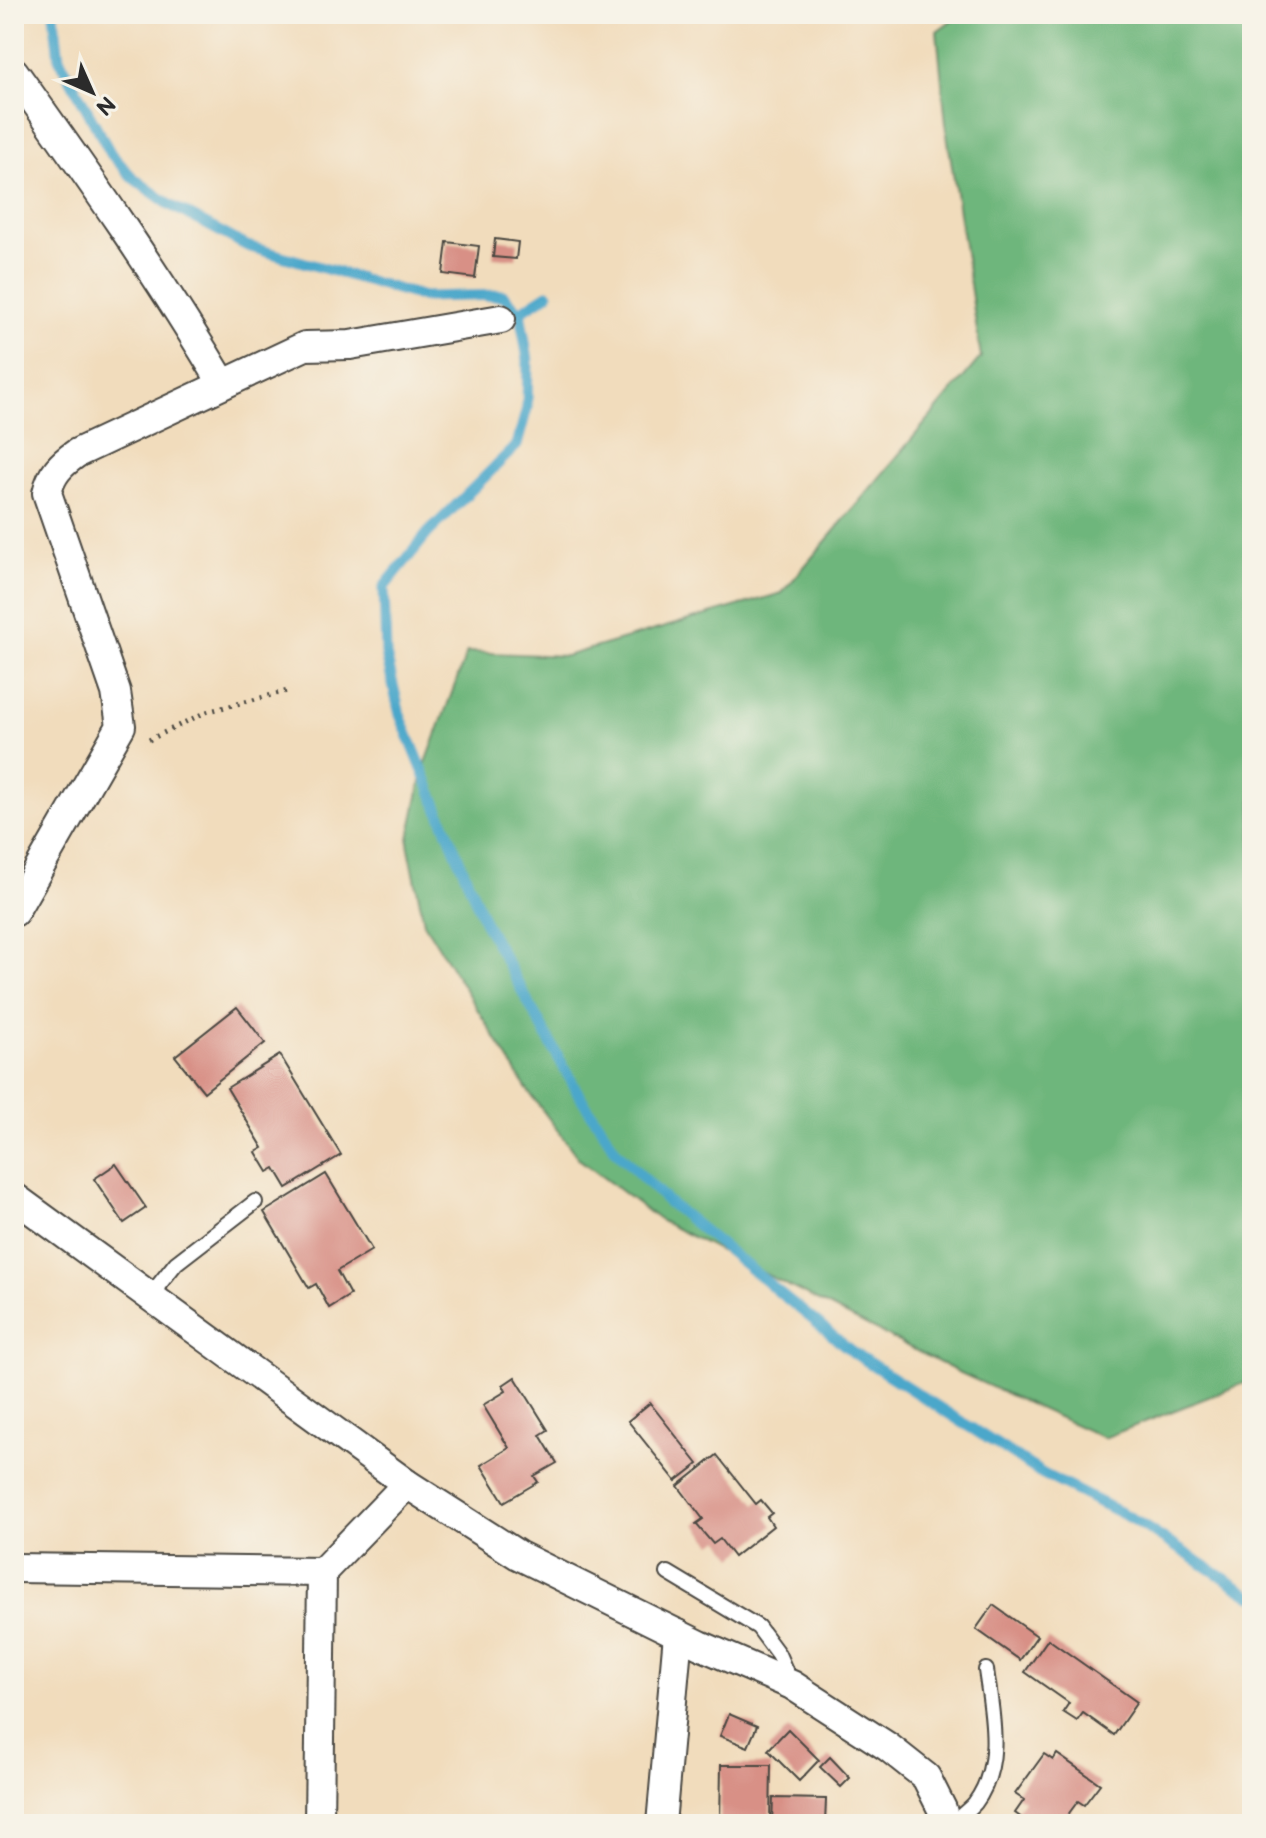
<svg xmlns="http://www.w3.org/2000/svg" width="1266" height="1838" viewBox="0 0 1266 1838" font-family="'Balsamiq Sans',sans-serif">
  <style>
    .forest { fill: #6eb67c; stroke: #4c7054; stroke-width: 2 }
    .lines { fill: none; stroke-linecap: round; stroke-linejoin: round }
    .stream { stroke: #4ca7ca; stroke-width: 11 }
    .building { fill: #d89086 }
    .lane-casing { stroke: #494641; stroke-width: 18 }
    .street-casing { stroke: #494641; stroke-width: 32 }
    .path { stroke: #494641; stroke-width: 5; stroke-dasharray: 2 6; stroke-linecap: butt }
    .lane { stroke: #fff; stroke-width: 14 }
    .street { stroke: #fff; stroke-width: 28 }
  </style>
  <rect width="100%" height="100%" fill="#f7f3e8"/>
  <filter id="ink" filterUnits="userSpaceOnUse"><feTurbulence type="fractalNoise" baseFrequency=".0125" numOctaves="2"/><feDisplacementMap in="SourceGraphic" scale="16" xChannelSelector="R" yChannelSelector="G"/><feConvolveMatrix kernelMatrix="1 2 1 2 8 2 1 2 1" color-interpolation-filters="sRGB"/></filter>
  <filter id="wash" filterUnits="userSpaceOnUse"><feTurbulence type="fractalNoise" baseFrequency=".006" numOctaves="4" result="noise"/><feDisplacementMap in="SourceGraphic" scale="32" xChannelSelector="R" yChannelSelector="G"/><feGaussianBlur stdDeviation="1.8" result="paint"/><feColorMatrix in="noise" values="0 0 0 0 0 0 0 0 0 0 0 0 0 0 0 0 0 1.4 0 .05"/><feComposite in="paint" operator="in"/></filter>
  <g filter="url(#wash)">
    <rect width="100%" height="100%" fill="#f1dcbc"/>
    <path class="forest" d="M 960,14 L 1252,14 L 1252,1380 L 1104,1438 L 954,1370 L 659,1220 L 579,1159 L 526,1088 L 424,923 L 408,843 L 424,768 L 467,652 L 566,656 L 782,593 L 981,357 L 947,134 L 937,31 Z"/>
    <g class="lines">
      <g class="stream">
        <path d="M 54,14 L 59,58 L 111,154 L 133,178 L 170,205 L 247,246 L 424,297 L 503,295 L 520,312 L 528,360 L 527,408 L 517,445 L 428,533 L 384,587 L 386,654 L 400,715 L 485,923 L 578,1093 L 617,1152 L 667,1201 L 854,1353 L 1043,1474 L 1131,1518 L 1252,1596"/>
        <path d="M 520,312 L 548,294"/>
      </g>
    </g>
    <g id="blocks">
      <g class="building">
        <path d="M 495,239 L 518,242 L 516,259 L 493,257 Z"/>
        <path d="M 447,242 L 479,246 L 475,278 L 443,274 Z"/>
        <path d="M 237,1007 L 265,1043 L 204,1092 L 175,1056 Z"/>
        <path d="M 280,1055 L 341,1155 L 287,1188 L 275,1168 L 268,1172 L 256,1152 L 263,1148 L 227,1088 Z"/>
        <path d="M 116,1164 L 146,1208 L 124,1223 L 94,1179 Z"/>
        <path d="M 326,1174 L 372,1250 L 337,1271 L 350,1295 L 329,1308 L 316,1284 L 309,1288 L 264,1212 Z"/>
        <path d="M 515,1377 L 548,1430 L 540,1435 L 557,1463 L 534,1476 L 538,1482 L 504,1502 L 481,1465 L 509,1448 L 483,1405 L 506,1391 L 503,1385 Z"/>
        <path d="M 650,1403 L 698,1464 L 676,1481 L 628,1421 Z"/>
        <path d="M 717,1455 L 756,1504 L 761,1500 L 772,1513 L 767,1517 L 773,1526 L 734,1557 L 720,1539 L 713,1544 L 696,1524 L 703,1519 L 678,1486 Z"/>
        <path d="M 993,1605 L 1037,1636 L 1020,1660 L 976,1629 Z"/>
        <path d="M 1048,1639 L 1137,1702 L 1114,1735 L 1083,1713 L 1077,1721 L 1063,1712 L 1069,1703 L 1025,1672 Z"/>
        <path d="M 729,1714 L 757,1726 L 748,1747 L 720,1736 Z"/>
        <path d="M 788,1729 L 819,1760 L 799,1781 L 768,1750 Z"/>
        <path d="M 1044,1754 L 1053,1760 L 1057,1754 L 1100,1784 L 1084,1805 L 1078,1801 L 1061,1824 L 1030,1824 L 1015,1813 L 1024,1800 L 1015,1794 Z"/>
        <path d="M 830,1757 L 850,1778 L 841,1787 L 820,1767 Z"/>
        <path d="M 721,1765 L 771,1765 L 770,1824 L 720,1824 Z"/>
        <path d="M 773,1798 L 826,1799 L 825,1824 L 772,1824 Z"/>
      </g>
    </g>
  </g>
  <g filter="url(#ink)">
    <use href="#blocks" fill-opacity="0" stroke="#494641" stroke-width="2"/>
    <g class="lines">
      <g class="lane-casing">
        <g id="lane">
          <path d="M 150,1296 L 176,1263 L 255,1202"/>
          <path d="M 668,1573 L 758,1627 L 778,1654 L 791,1684"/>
          <path d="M 952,1824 C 959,1817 969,1810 975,1803 C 1004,1764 992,1714 986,1670"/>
        </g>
      </g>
      <g class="street-casing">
        <g id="street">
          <path d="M 14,72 C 87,174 159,276 223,384"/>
          <path d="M 14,912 L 121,726 L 116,692 L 47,493 C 51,474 61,464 77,453 L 305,346 L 350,345 L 501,319"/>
          <path d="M 14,1197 L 407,1484 L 518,1555 L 700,1645 L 792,1685 L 888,1747 L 926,1777 L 942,1809 L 946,1824"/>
          <path d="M 14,1568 L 322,1572 L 407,1484"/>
          <path d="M 319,1824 L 322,1572"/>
          <path d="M 661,1824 L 678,1634"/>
        </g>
      </g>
      <path class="path" d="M 149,740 L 206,712 L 291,690"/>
      <use href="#lane" class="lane"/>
      <use href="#street" class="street"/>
    </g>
  </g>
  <rect width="1266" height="1838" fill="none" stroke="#f7f3e8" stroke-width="48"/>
  <g transform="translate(92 92) rotate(135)" stroke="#f7f3e8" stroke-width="6" paint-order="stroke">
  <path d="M0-6L14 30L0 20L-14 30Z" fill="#2b2b2b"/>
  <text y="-12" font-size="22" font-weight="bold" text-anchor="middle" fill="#2b2b2b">N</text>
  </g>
</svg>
